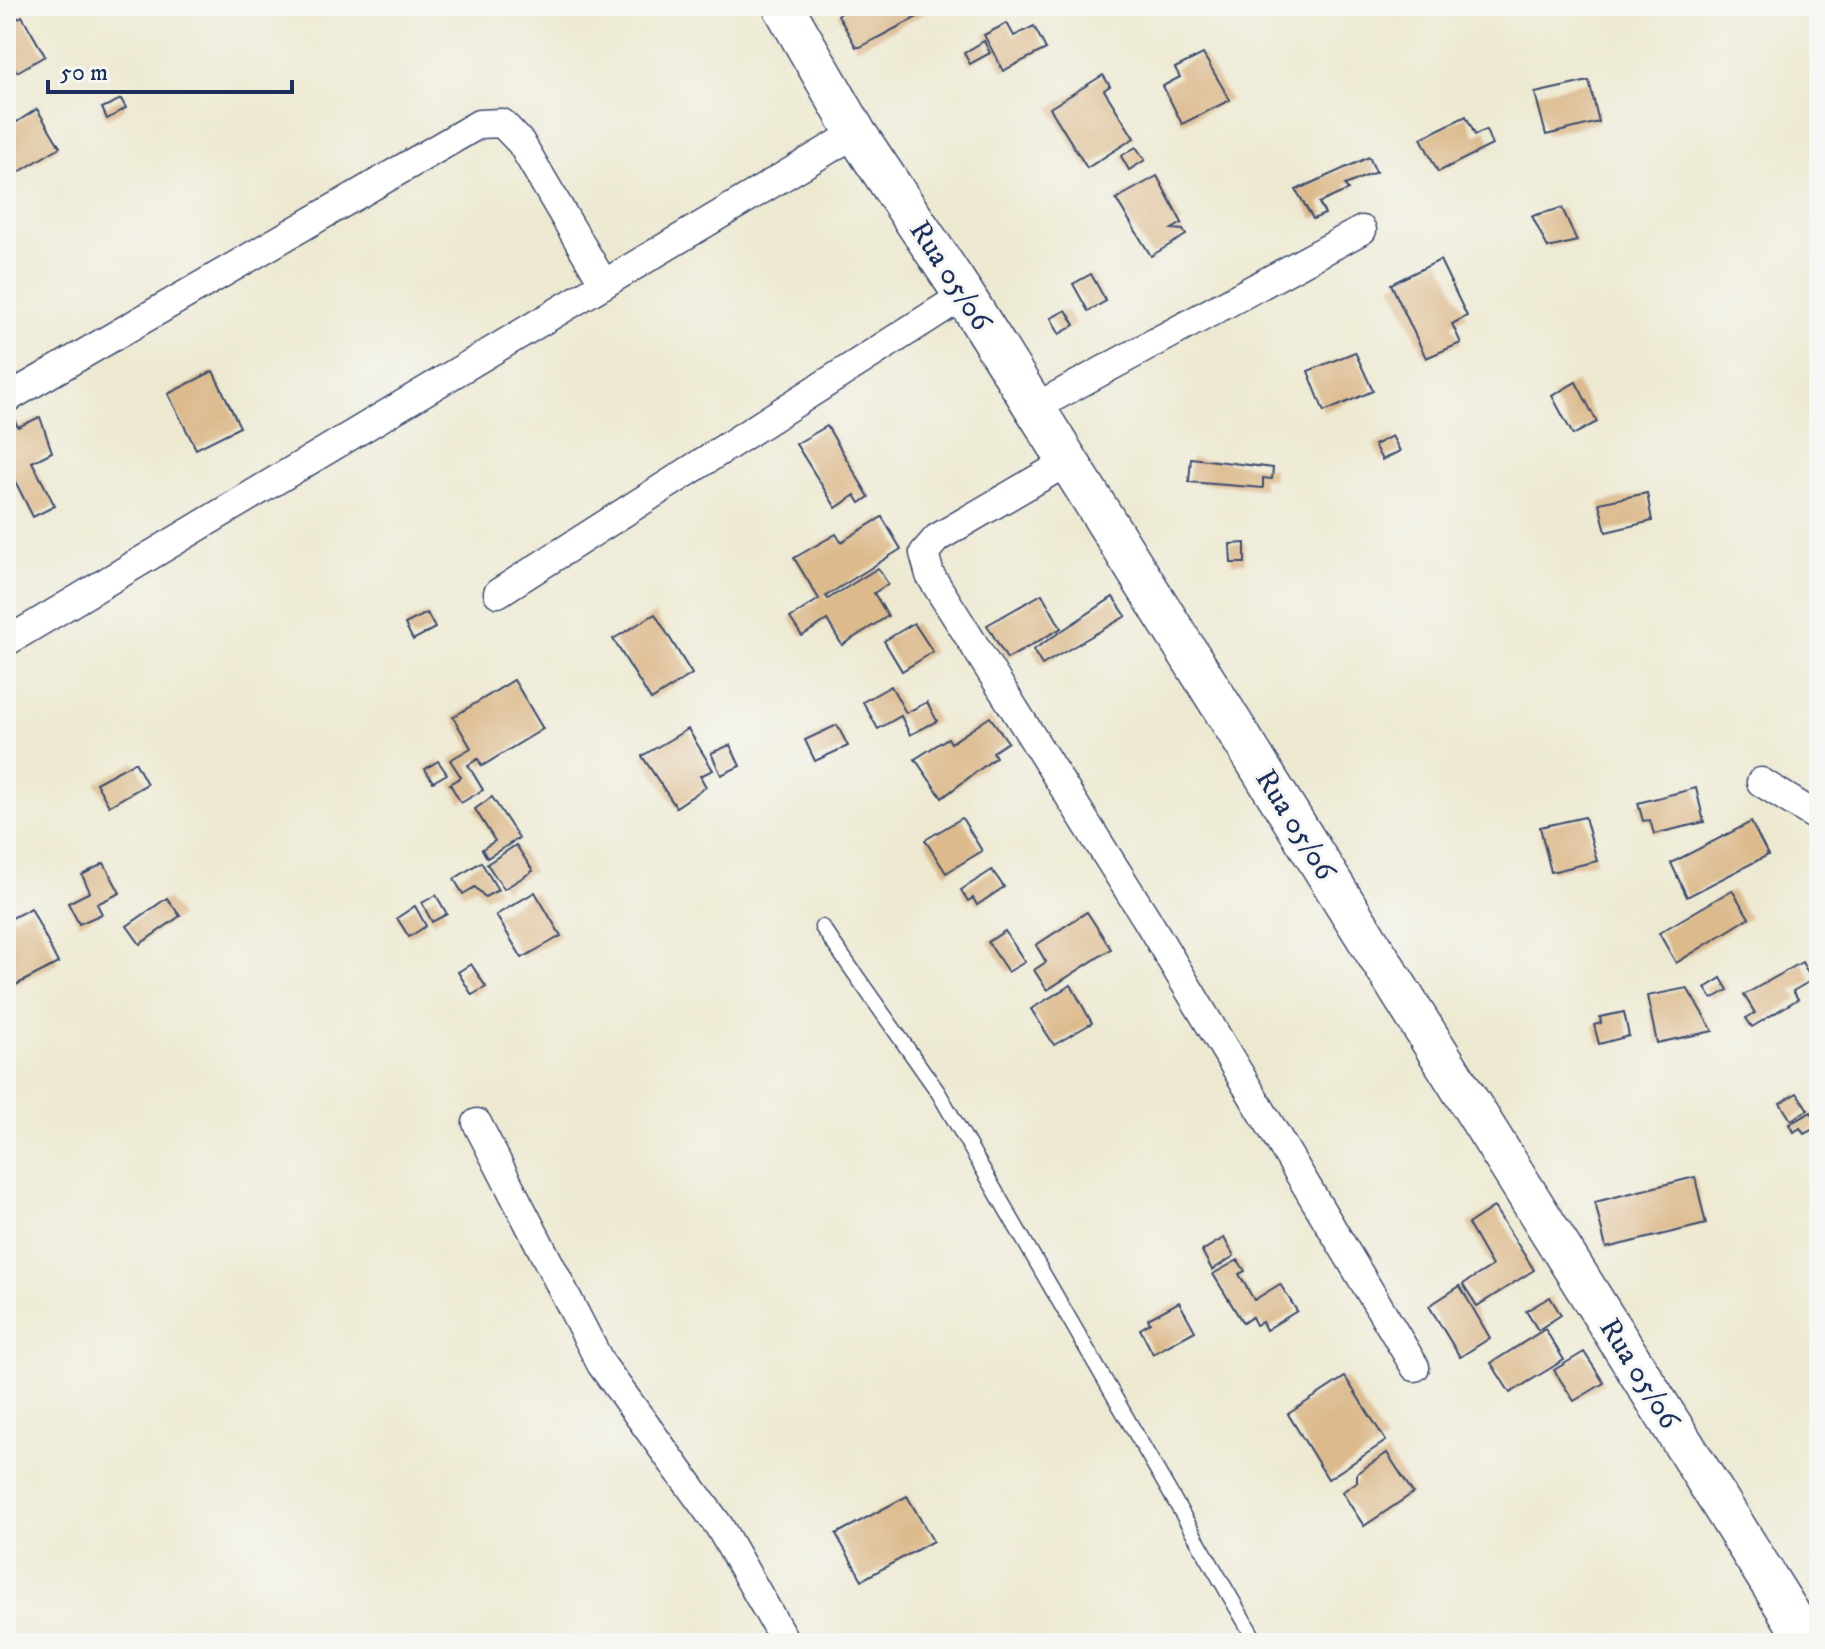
<svg xmlns="http://www.w3.org/2000/svg" width="1825" height="1649" viewBox="0 0 1825 1649" font-family="'IM FELL DW Pica',serif">
  <style>
    .building { fill: #dcba8c }
    .lines { fill: none; stroke-linecap: round; stroke-linejoin: round }
    .lane-casing { stroke: #3a4b6f; stroke-width: 17 }
    .street-casing { stroke: #3a4b6f; stroke-width: 31 }
    .secondary-casing { stroke: #3a4b6f; stroke-width: 43 }
    .lane { stroke: #fff; stroke-width: 14 }
    .street { stroke: #fff; stroke-width: 28 }
    .secondary { stroke: #fff; stroke-width: 40 }
    .labels { text-anchor: middle; dominant-baseline: central; stroke-width: 6; stroke-linejoin: round; paint-order: stroke }
    .street-label { font-size: 30px; fill: #1b2f5e; stroke: #f6f6f2 }
  </style>
  <rect width="100%" height="100%" fill="#f6f6f2"/>
  <filter id="ink" filterUnits="userSpaceOnUse"><feTurbulence type="fractalNoise" baseFrequency=".0125" numOctaves="2"/><feDisplacementMap in="SourceGraphic" scale="16" xChannelSelector="R" yChannelSelector="G"/><feConvolveMatrix kernelMatrix="1 2 1 2 8 2 1 2 1" color-interpolation-filters="sRGB"/></filter>
  <filter id="wash" filterUnits="userSpaceOnUse"><feTurbulence type="fractalNoise" baseFrequency=".006" numOctaves="4" result="noise"/><feDisplacementMap in="SourceGraphic" scale="32" xChannelSelector="R" yChannelSelector="G"/><feGaussianBlur stdDeviation="1.8" result="paint"/><feColorMatrix in="noise" values="0 0 0 0 0 0 0 0 0 0 0 0 0 0 0 0 0 1.4 0 .05"/><feComposite in="paint" operator="in"/></filter>
  <g filter="url(#wash)">
    <rect width="100%" height="100%" fill="#ede9d1"/>
    <g id="blocks">
      <g class="building">
        <path d="M 854,6 L 938,6 L 860,47 L 856,47 L 838,15 Z"/>
        <path d="M 22,16 L 45,56 L 17,72 L 6,52 L 6,17 L 10,23 Z"/>
        <path d="M 1007,23 L 1014,36 L 1034,26 L 1046,49 L 1003,71 L 984,35 Z"/>
        <path d="M 984,41 L 990,53 L 970,64 L 964,53 Z"/>
        <path d="M 1203,54 L 1230,100 L 1182,124 L 1163,86 L 1180,77 L 1175,68 Z"/>
        <path d="M 1103,75 L 1110,86 L 1104,90 L 1134,138 L 1087,168 L 1050,108 Z"/>
        <path d="M 1589,81 L 1599,122 L 1546,135 L 1535,93 Z"/>
        <path d="M 121,99 L 126,108 L 107,119 L 102,108 Z"/>
        <path d="M 37,109 L 60,147 L 6,180 L 6,129 Z"/>
        <path d="M 1466,116 L 1475,135 L 1486,130 L 1492,145 L 1438,172 L 1421,138 Z"/>
        <path d="M 1136,147 L 1145,160 L 1129,170 L 1121,156 Z"/>
        <path d="M 1369,157 L 1376,172 L 1345,185 L 1348,190 L 1319,203 L 1325,214 L 1313,219 L 1296,190 Z"/>
        <path d="M 1157,176 L 1182,223 L 1172,229 L 1183,230 L 1186,235 L 1151,256 L 1116,199 Z"/>
        <path d="M 1562,208 L 1577,241 L 1548,248 L 1532,216 Z"/>
        <path d="M 1440,260 L 1467,316 L 1452,324 L 1461,343 L 1426,358 L 1391,284 Z"/>
        <path d="M 1091,274 L 1106,301 L 1088,311 L 1073,284 Z"/>
        <path d="M 1066,310 L 1075,325 L 1059,334 L 1051,318 Z"/>
        <path d="M 1355,352 L 1373,391 L 1324,412 L 1308,371 Z"/>
        <path d="M 213,371 L 240,427 L 196,449 L 168,394 Z"/>
        <path d="M 1576,382 L 1597,422 L 1573,435 L 1552,396 Z"/>
        <path d="M 40,417 L 52,452 L 32,462 L 55,506 L 33,517 L 6,463 L 6,422 L 14,419 L 18,427 Z"/>
        <path d="M 827,426 L 869,497 L 860,503 L 855,495 L 836,508 L 796,444 Z"/>
        <path d="M 1392,436 L 1400,451 L 1382,460 L 1374,445 Z"/>
        <path d="M 1191,458 L 1273,468 L 1272,479 L 1263,478 L 1263,488 L 1189,482 Z"/>
        <path d="M 1647,493 L 1652,521 L 1606,532 L 1599,503 Z"/>
        <path d="M 882,517 L 901,549 L 826,596 L 828,599 L 878,568 L 888,584 L 874,593 L 888,616 L 842,645 L 827,620 L 802,636 L 790,618 L 819,599 L 794,558 L 836,534 L 841,542 Z"/>
        <path d="M 1245,543 L 1245,563 L 1231,563 L 1230,544 Z"/>
        <path d="M 1042,594 L 1061,628 L 1007,659 L 987,625 Z"/>
        <path d="M 1113,597 L 1126,616 L 1042,665 L 1033,650 Z"/>
        <path d="M 427,613 L 435,628 L 413,640 L 405,624 Z"/>
        <path d="M 655,614 L 692,674 L 651,700 L 613,639 Z"/>
        <path d="M 914,623 L 933,652 L 902,671 L 884,641 Z"/>
        <path d="M 514,680 L 543,729 L 482,766 L 478,759 L 468,765 L 483,790 L 461,803 L 450,784 L 461,777 L 450,760 L 471,748 L 453,717 Z"/>
        <path d="M 891,686 L 906,713 L 927,702 L 937,721 L 910,735 L 901,716 L 878,729 L 863,702 Z"/>
        <path d="M 990,717 L 1008,742 L 993,752 L 996,757 L 942,798 L 915,759 L 948,738 L 951,743 Z"/>
        <path d="M 837,725 L 848,746 L 815,761 L 805,740 Z"/>
        <path d="M 688,729 L 713,770 L 700,776 L 706,787 L 676,807 L 642,756 Z"/>
        <path d="M 730,745 L 740,766 L 721,775 L 711,753 Z"/>
        <path d="M 438,761 L 447,774 L 433,782 L 425,769 Z"/>
        <path d="M 135,762 L 147,784 L 109,806 L 96,783 Z"/>
        <path d="M 1696,788 L 1704,822 L 1654,834 L 1650,820 L 1643,821 L 1638,803 Z"/>
        <path d="M 492,797 L 519,838 L 487,858 L 482,849 L 495,841 L 475,809 Z"/>
        <path d="M 1585,817 L 1597,861 L 1551,872 L 1540,827 Z"/>
        <path d="M 962,818 L 982,851 L 946,873 L 925,840 Z"/>
        <path d="M 1751,822 L 1768,855 L 1687,897 L 1671,863 Z"/>
        <path d="M 516,845 L 533,871 L 504,889 L 487,864 Z"/>
        <path d="M 481,862 L 498,890 L 485,897 L 475,887 L 463,894 L 454,879 Z"/>
        <path d="M 104,863 L 120,893 L 97,904 L 102,914 L 79,924 L 68,903 L 90,892 L 82,875 Z"/>
        <path d="M 992,870 L 1004,887 L 977,905 L 973,898 L 968,901 L 961,890 Z"/>
        <path d="M 1732,890 L 1749,918 L 1676,963 L 1659,933 Z"/>
        <path d="M 535,892 L 561,936 L 522,958 L 496,915 Z"/>
        <path d="M 436,895 L 447,914 L 432,922 L 422,903 Z"/>
        <path d="M 167,898 L 180,916 L 140,944 L 127,926 Z"/>
        <path d="M 415,906 L 426,926 L 409,937 L 397,918 Z"/>
        <path d="M 31,908 L 58,963 L 10,988 L 6,979 L 6,921 Z"/>
        <path d="M 1087,912 L 1111,949 L 1047,990 L 1034,970 L 1046,962 L 1036,945 Z"/>
        <path d="M 1005,931 L 1025,962 L 1008,972 L 988,942 Z"/>
        <path d="M 1802,962 L 1812,980 L 1793,991 L 1798,999 L 1752,1027 L 1746,1018 L 1755,1013 L 1744,995 Z"/>
        <path d="M 471,964 L 486,987 L 472,995 L 458,972 Z"/>
        <path d="M 1721,978 L 1728,990 L 1712,999 L 1705,988 Z"/>
        <path d="M 1071,985 L 1092,1023 L 1054,1045 L 1031,1009 Z"/>
        <path d="M 1687,988 L 1713,1031 L 1657,1043 L 1647,996 Z"/>
        <path d="M 1624,1012 L 1629,1036 L 1599,1044 L 1594,1025 L 1601,1023 L 1600,1017 Z"/>
        <path d="M 1797,1093 L 1808,1110 L 1791,1120 L 1780,1103 Z"/>
        <path d="M 1811,1112 L 1819,1126 L 1804,1134 L 1800,1128 L 1794,1132 L 1789,1124 Z"/>
        <path d="M 1695,1177 L 1706,1224 L 1606,1248 L 1595,1202 Z"/>
        <path d="M 1494,1207 L 1534,1270 L 1477,1306 L 1463,1284 L 1492,1266 L 1468,1224 Z"/>
        <path d="M 1224,1238 L 1234,1256 L 1212,1270 L 1202,1251 Z"/>
        <path d="M 1238,1260 L 1245,1271 L 1239,1274 L 1254,1300 L 1280,1284 L 1297,1311 L 1266,1330 L 1262,1322 L 1256,1325 L 1252,1317 L 1243,1323 L 1213,1274 Z"/>
        <path d="M 1460,1286 L 1490,1338 L 1460,1357 L 1429,1306 Z"/>
        <path d="M 1550,1297 L 1561,1315 L 1538,1330 L 1526,1311 Z"/>
        <path d="M 1179,1302 L 1195,1331 L 1153,1354 L 1140,1329 L 1150,1323 L 1148,1319 Z"/>
        <path d="M 1545,1329 L 1564,1360 L 1510,1393 L 1491,1363 Z"/>
        <path d="M 1584,1352 L 1604,1383 L 1574,1401 L 1554,1370 Z"/>
        <path d="M 1345,1377 L 1386,1441 L 1328,1479 L 1288,1414 Z"/>
        <path d="M 1387,1453 L 1413,1493 L 1364,1526 L 1342,1492 L 1357,1482 L 1357,1473 Z"/>
        <path d="M 907,1496 L 933,1541 L 862,1580 L 836,1534 Z"/>
      </g>
    </g>
  </g>
  <g filter="url(#ink)">
    <use href="#blocks" fill-opacity="0" stroke="#3a4b6f" stroke-width="2"/>
    <g class="lines">
      <g class="lane-casing">
        <path id="lane" d="M 822,927 L 938,1092 L 1257,1643"/>
      </g>
      <g class="street-casing">
        <g id="street">
          <path d="M 6,399 L 479,124 L 502,123 L 521,143 L 604,284"/>
          <path d="M 1034,408 L 1362,230"/>
          <path d="M 1067,462 L 937,538 L 924,553 L 930,575 L 1146,918 L 1415,1367"/>
          <path d="M 498,593 L 964,295"/>
          <path d="M 6,642 L 856,133"/>
          <path d="M 1761,782 L 1819,818"/>
          <path d="M 477,1123 L 601,1364 L 719,1526 L 786,1643"/>
        </g>
      </g>
      <g class="secondary-casing">
        <path id="secondary" d="M 783,6 L 856,133 L 964,295 L 1808,1643"/>
      </g>
      <use href="#lane" class="lane"/>
      <use href="#street" class="street"/>
      <use href="#secondary" class="secondary"/>
    </g>
  </g>
  <g class="labels">
    <g class="street-label">
      <text transform="translate(950 276) rotate(57)">Rua 05/06</text>
      <text transform="translate(1295 825) rotate(58)">Rua 05/06</text>
      <text transform="translate(1639 1374) rotate(58)">Rua 05/06</text>
    </g>
  </g>
  <rect width="1825" height="1649" fill="none" stroke="#f6f6f2" stroke-width="32"/>
  <path d="M48 80v12h244v-12" fill="none" stroke="#1b2f5e" stroke-width="4"/>
  <text x="60" y="80" font-size="24" fill="#1b2f5e" stroke="#f6f6f2" stroke-width="6" paint-order="stroke">50 m</text>
</svg>
